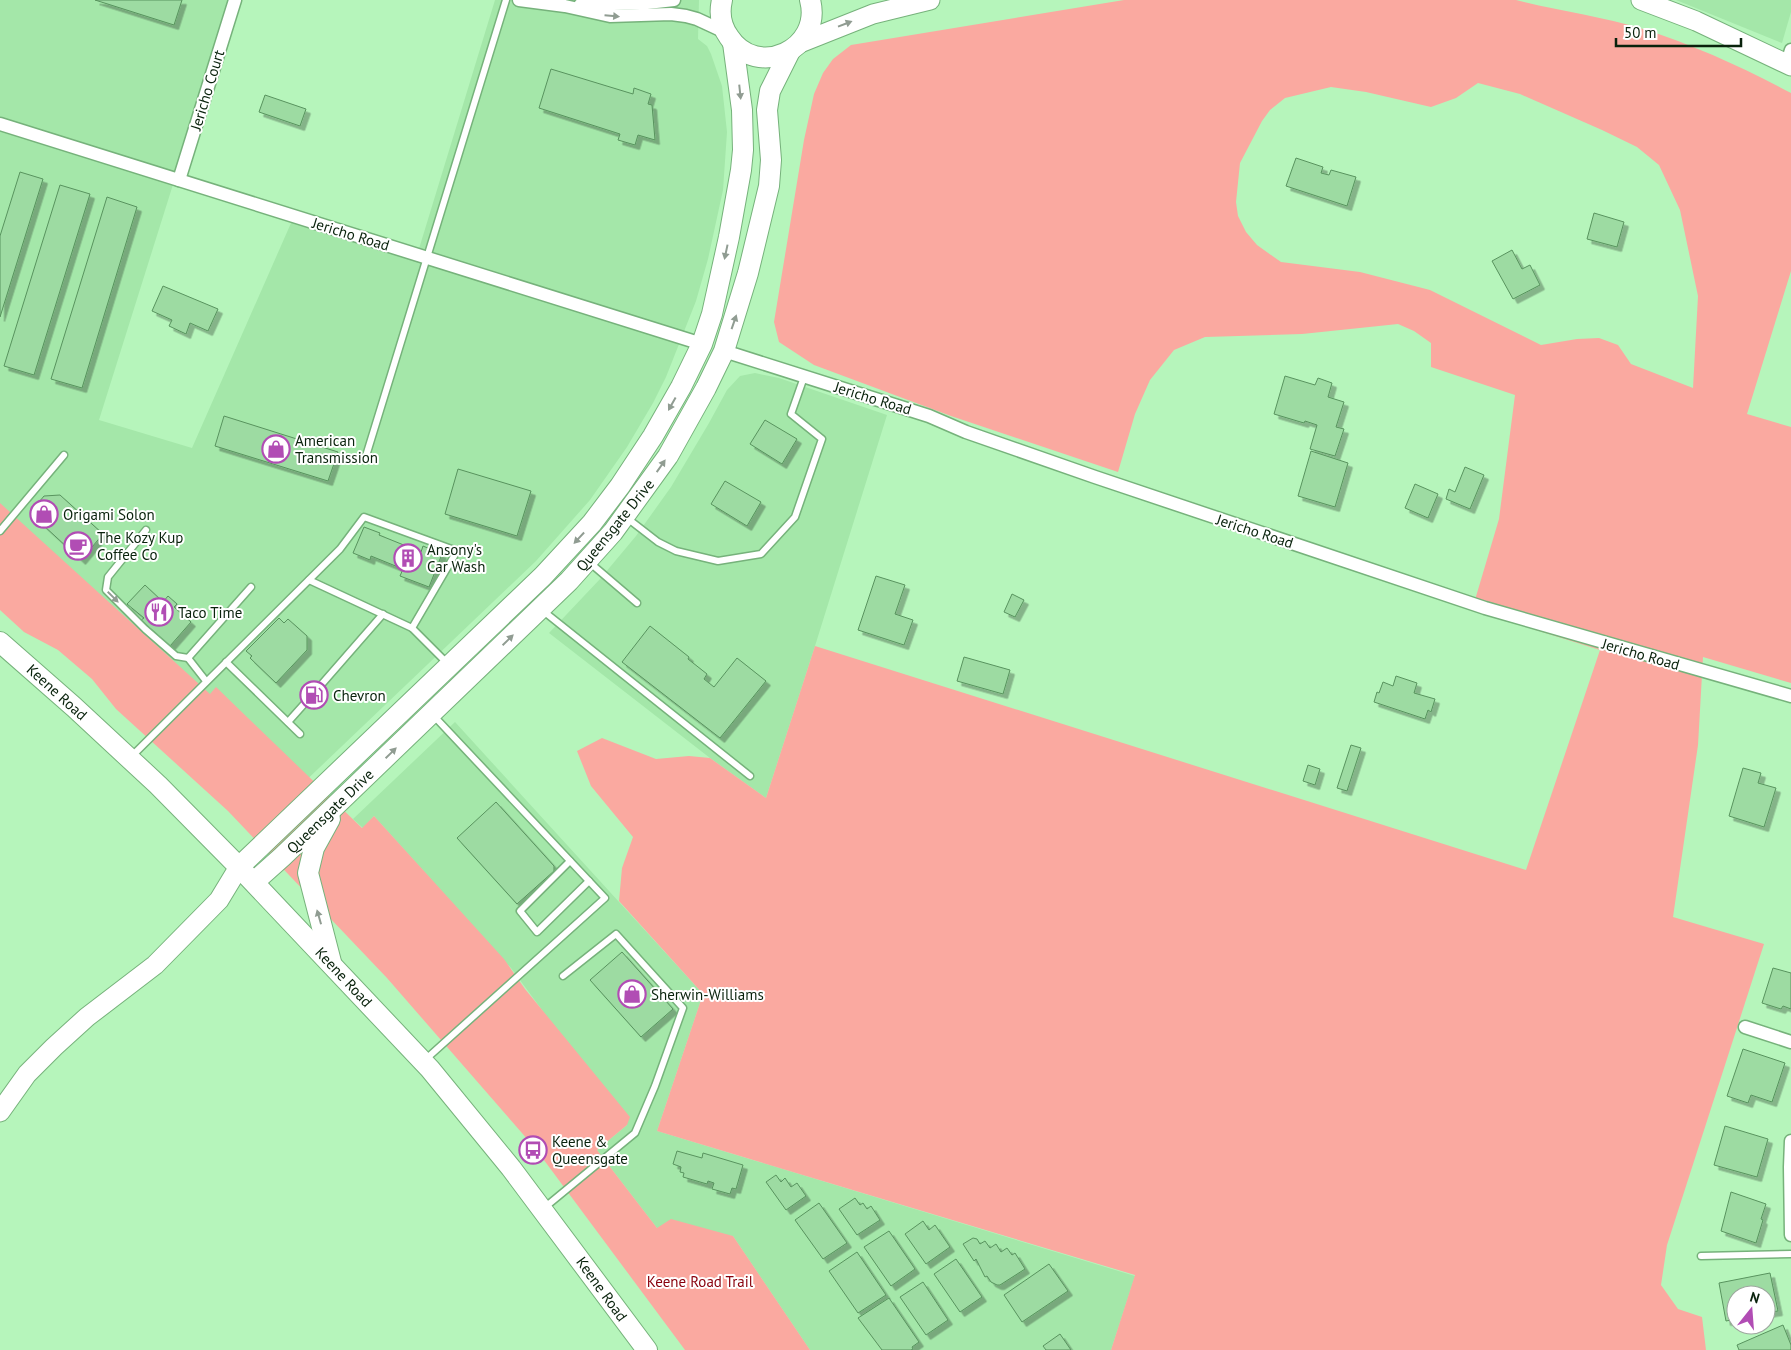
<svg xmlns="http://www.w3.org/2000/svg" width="1791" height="1350" viewBox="0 0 1791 1350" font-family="'PT Sans',sans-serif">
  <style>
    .built { fill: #a4e7a9 }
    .green { fill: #faa9a0; fill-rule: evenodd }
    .building { fill: #9ddba2; stroke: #58935e; filter: url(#shadow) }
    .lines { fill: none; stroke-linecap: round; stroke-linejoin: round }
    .lane-casing { stroke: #76b27b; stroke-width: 9 }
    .street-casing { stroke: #76b27b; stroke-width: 15 }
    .secondary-casing { stroke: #76b27b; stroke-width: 21 }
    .primary-casing { stroke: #76b27b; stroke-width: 22 }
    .lane { stroke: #fff; stroke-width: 6 }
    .street { stroke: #fff; stroke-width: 12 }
    .secondary { stroke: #fff; stroke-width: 19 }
    .primary { stroke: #fff; stroke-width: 20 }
    .oneway { fill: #909c92 }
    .labels { text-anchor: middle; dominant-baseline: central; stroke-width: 4; stroke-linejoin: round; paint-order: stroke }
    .street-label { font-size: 15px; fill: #09220c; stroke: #fff }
    .poi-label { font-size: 15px; fill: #09220c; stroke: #fff; text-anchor: start }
    .park-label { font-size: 15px; fill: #88000c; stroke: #fff }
  </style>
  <defs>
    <filter id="shadow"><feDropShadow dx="4.5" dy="4.5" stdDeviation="0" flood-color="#0004"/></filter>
  </defs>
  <rect width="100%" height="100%" fill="#b6f5bb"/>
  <g class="built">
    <path d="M 0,0 L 231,0 L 99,420 L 192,448 L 295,214 L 418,252 L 495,0 L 699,0 L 698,39 L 707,46 L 711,54 L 722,86 L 727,132 L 723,190 L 708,259 L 696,301 L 666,377 L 653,403 L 627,447 L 590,500 L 536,561 L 275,810 L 0,557 Z"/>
    <path d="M 1676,0 L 1791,0 L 1791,12 L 1782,43 Z"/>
    <path d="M 755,373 L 779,378 L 887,415 L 815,646 L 766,798 L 710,758 L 549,633 L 600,579 L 636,536 L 671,487 L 709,423 L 727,390 L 740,376 Z"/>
    <path d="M 455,722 L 703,994 L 657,1131 L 1135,1276 L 1111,1350 L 810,1350 L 733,1236 L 657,1228 L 597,1150 L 627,1125 L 511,968 L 374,816 L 363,828 L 353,819 Z"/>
  </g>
  <g class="green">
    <path d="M 1124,0 L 1516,0 C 1558,11 1601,16 1643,29 C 1694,45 1744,68 1791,93 L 1791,271 L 1747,414 L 1791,427 L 1791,683 L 1703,657 L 1698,745 L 1673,917 L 1764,944 L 1667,1245 L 1661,1285 L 1678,1309 L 1702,1317 L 1706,1350 L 1111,1350 L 1135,1275 L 657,1131 L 703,994 L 619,901 L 622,868 L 633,837 L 591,786 L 577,751 L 602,738 L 656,759 L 689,756 L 710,758 L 766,798 L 815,646 L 1526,870 L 1600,650 L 1472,610 L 1499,519 L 1515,395 L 1431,367 L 1431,343 L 1414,331 L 1398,324 L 1302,334 L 1205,337 L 1174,350 L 1150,380 L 1135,414 L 1118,472 L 951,416 L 814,365 L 779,342 L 774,322 L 804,140 L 814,94 L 823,73 L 833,59 L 851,45 ZM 1478,83 L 1520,94 L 1602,130 L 1637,147 L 1659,165 L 1680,210 L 1698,296 L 1693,388 L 1631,364 L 1618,345 L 1599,338 L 1577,339 L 1541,345 L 1430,290 L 1360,272 L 1281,262 L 1257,245 L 1246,232 L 1238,216 L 1236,202 L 1240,163 L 1262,121 L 1270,110 L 1285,98 L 1331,87 L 1366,92 L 1431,107 L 1456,98 Z"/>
    <path d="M 0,503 L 210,694 L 216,687 L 362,828 L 374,816 L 504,959 L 525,989 L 630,1117 L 627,1125 L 597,1150 L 657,1228 L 671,1219 L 733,1236 L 810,1350 L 685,1350 L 535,1148 L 387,978 L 228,811 L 116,709 L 92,679 L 58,650 L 24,632 L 0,610 Z"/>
  </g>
  <g class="building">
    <path d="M 95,0 L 182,0 L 174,25 Z"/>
    <path d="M 551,69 L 633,94 L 634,88 L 651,94 L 648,104 L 652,105 L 655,140 L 638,135 L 635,145 L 618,140 L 620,134 L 539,108 Z"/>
    <path d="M 265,95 L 306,109 L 300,126 L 259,112 Z"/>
    <path d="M 1296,158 L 1323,167 L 1321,173 L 1329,175 L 1331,170 L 1356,177 L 1347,206 L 1286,186 Z"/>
    <path d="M 20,172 L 43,179 L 0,317 L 0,236 Z"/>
    <path d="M 60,185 L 90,194 L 34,375 L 4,366 Z"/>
    <path d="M 107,197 L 137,207 L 82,388 L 51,379 Z"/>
    <path d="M 1594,213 L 1624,222 L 1617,247 L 1587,239 Z"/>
    <path d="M 1512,250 L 1522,269 L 1530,265 L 1540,285 L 1513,299 L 1492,261 Z"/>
    <path d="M 163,286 L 218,309 L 208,331 L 190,323 L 186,334 L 169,326 L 172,320 L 152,311 Z"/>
    <path d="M 1285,376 L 1315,385 L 1318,378 L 1332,383 L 1328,397 L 1344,402 L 1336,427 L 1344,429 L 1335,456 L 1310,449 L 1317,425 L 1305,421 L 1304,423 L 1274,414 Z"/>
    <path d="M 224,416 L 338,452 L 328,481 L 215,446 Z"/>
    <path d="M 765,420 L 797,439 L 782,464 L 750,444 Z"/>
    <path d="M 1311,451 L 1348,463 L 1335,507 L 1298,496 Z"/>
    <path d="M 1465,467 L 1484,475 L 1470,509 L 1446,499 L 1449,489 L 1455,492 Z"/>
    <path d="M 458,469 L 531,491 L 517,536 L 445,514 Z"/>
    <path d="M 725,481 L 761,502 L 747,526 L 711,504 Z"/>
    <path d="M 1415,484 L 1438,494 L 1428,518 L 1405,508 Z"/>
    <path d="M 60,495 L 103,534 L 81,560 L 30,513 L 44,496 Z"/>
    <path d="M 364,527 L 380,533 L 379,535 L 421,552 L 423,546 L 442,554 L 429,587 L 400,576 L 403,569 L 371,556 L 370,560 L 353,553 Z"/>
    <path d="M 876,576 L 905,585 L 895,614 L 913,620 L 904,645 L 858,630 Z"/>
    <path d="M 145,585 L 163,602 L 168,596 L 177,604 L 174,607 L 191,622 L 170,646 L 141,620 L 144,618 L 127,604 Z"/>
    <path d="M 1012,594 L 1024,600 L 1015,617 L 1004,612 Z"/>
    <path d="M 279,618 L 284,623 L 288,619 L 307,636 L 307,650 L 276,683 L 250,658 L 252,656 L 246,651 Z"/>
    <path d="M 650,626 L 689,657 L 688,659 L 707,674 L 704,679 L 714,687 L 737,658 L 766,681 L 720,738 L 622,662 Z"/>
    <path d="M 964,657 L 1010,670 L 1003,694 L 957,681 Z"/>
    <path d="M 1396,676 L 1417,683 L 1414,693 L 1435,699 L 1431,712 L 1428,710 L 1425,719 L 1374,702 L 1377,692 L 1379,693 L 1383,682 L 1393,686 Z"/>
    <path d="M 1351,745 L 1361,748 L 1347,791 L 1337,788 Z"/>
    <path d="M 1308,765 L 1320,769 L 1315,785 L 1303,781 Z"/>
    <path d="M 1743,768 L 1761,773 L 1758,783 L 1776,788 L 1764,827 L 1729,816 Z"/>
    <path d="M 496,802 L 554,866 L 554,871 L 517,904 L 457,838 Z"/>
    <path d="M 622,952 L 673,1009 L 641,1037 L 590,980 Z"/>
    <path d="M 1773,968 L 1791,973 L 1791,1009 L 1783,1006 L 1781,1009 L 1762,1003 Z"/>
    <path d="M 1743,1049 L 1785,1063 L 1772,1102 L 1751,1095 L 1748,1103 L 1727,1096 Z"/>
    <path d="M 1725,1126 L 1768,1139 L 1757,1177 L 1714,1165 Z"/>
    <path d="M 677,1151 L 702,1158 L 703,1153 L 743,1165 L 736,1189 L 732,1188 L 730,1194 L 712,1189 L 714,1183 L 708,1181 L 707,1184 L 683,1177 L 684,1173 L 680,1172 L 681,1167 L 673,1164 Z"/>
    <path d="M 776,1175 L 781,1182 L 785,1178 L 791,1187 L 797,1183 L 806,1196 L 786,1210 L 766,1182 Z"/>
    <path d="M 1731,1192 L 1766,1204 L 1761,1219 L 1763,1220 L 1756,1243 L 1721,1231 Z"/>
    <path d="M 855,1198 L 860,1205 L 863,1203 L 867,1209 L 871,1206 L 880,1220 L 857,1235 L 839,1209 Z"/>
    <path d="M 819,1203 L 847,1243 L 823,1259 L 795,1220 Z"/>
    <path d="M 923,1221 L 929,1230 L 935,1225 L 950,1247 L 926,1264 L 905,1234 Z"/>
    <path d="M 889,1231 L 915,1269 L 891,1286 L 864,1247 Z"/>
    <path d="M 973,1238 L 977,1239 L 980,1244 L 985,1241 L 990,1248 L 996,1244 L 1001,1252 L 1007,1248 L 1012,1255 L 1015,1253 L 1025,1269 L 1000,1285 L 997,1285 L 991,1282 L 987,1276 L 985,1277 L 976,1259 L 974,1261 L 963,1244 Z"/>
    <path d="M 857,1252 L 886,1295 L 858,1313 L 829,1271 Z"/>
    <path d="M 956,1259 L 982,1297 L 960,1312 L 934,1274 Z"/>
    <path d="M 1049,1264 L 1068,1291 L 1022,1322 L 1004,1295 Z"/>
    <path d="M 1770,1273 L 1778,1311 L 1766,1313 L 1766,1295 L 1736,1295 L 1736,1319 L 1726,1321 L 1719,1283 Z"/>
    <path d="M 923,1282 L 948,1320 L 926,1335 L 900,1297 Z"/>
    <path d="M 889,1298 L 919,1342 L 912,1347 L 913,1349 L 911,1350 L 882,1350 L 858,1318 Z"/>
    <path d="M 1783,1325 L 1791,1345 L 1791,1350 L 1739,1350 L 1737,1345 Z"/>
    <path d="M 1060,1334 L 1071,1350 L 1046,1350 L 1043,1346 Z"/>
  </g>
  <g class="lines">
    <g class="lane-casing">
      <g id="lane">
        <path d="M 366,456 L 506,0"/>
        <path d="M 627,518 L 658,542 L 676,551 L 718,561 L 761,554 L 795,517 L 822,439 L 791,414 L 804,377"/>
        <path d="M 146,530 L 108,577 L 106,590 L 145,629 L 168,649 L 176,656 L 188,658"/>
        <path d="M 0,531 L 64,455"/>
        <path d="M 589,562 L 637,603"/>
        <path d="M 309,580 L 412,628 L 448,664"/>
        <path d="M 542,610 L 750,776"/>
        <path d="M 226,662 L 300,734"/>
        <path d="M 206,681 L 188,658 L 251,587"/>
        <path d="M 321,685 L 383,614"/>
        <path d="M 288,722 L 305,703"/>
        <path d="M 132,756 L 340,549 L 364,517 L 457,551 L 412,628"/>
        <path d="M 570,861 L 520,911 L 537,932 L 589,881"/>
        <path d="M 426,1059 L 605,898 L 433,715"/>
        <path d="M 544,1208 L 635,1133 L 655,1086 L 683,1008 L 616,934 L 563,976"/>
        <path d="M 1701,1256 L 1791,1254"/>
      </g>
    </g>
    <g class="street-casing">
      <g id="street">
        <path d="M 519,0 L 565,6 L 610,16 L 671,14 L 686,16 L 697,19 L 725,32"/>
        <path d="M 580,5 L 647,3 L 674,0"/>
        <path d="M 1787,63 L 1791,50"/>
        <path d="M 0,124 L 702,344"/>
        <path d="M 179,180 L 235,0"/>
        <path d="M 724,351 L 929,416 L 966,432 L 1095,477 L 1485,608 L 1791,696"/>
        <path d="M 1745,1027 L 1791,1042"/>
        <path d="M 1791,1141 L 1790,1167 L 1791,1235"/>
      </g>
    </g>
    <g class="secondary-casing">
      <g id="secondary">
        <path d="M 1641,0 L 1696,21 L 1791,66"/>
        <path d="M 800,43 L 873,14 L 930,0"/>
        <path d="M 0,1112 L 27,1074 L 54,1047 L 87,1017 L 155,965 L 219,900 L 239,867"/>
      </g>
    </g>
    <g class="primary-casing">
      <g id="primary">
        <path d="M 722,0 C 719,13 721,26 729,37 C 757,80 823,49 810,0"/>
        <path d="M 0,642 L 74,707 L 158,785 L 239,867 L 430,1069 L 511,1168 L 647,1350"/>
        <path d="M 330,819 L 314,848 L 308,873 L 331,962"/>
        <path d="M 239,867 L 543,576 L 592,523 L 620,486 L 653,436 L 681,387 L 702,344 L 712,314 L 729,237 L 741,170 L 743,150 L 742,110 L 733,43"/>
        <path d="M 254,882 L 282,857 L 569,581 L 613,532 L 668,456 L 706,388 L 724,351 L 748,273 L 769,186 L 771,160 L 767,110 L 770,91 L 790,51"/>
      </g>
    </g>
    <use href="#lane" class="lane"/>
    <use href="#street" class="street"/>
    <use href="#secondary" class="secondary"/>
    <use href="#primary" class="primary"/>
  </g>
  <defs><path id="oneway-solid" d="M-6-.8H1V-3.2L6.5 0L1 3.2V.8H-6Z" transform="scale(1.25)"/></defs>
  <g class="oneway">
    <use href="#oneway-solid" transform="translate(612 16) rotate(5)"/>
    <use href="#oneway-solid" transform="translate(845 24) rotate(-21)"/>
    <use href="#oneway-solid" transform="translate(740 92) rotate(84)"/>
    <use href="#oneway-solid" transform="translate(726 252) rotate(102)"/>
    <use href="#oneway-solid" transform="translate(734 322) rotate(-71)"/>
    <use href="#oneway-solid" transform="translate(672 404) rotate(119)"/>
    <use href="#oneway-solid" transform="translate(661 466) rotate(-55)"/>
    <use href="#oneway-solid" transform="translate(579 538) rotate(133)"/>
    <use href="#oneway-solid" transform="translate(113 597) rotate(45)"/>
    <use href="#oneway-solid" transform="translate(508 640) rotate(-44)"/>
    <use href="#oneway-solid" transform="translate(391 753) rotate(-44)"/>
    <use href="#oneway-solid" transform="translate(319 917) rotate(-106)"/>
  </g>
  <defs>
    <g id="shop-ring" transform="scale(1.4375)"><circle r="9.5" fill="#fff" stroke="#b14db4" stroke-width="1.5"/><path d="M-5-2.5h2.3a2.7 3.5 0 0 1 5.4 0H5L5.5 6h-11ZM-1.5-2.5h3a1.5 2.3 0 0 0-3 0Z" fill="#b14db4"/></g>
    <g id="cafe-ring" transform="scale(1.4375)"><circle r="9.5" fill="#fff" stroke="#b14db4" stroke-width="1.5"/><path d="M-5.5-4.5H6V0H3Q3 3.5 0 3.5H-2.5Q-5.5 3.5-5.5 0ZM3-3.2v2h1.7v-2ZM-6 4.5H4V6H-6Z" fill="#b14db4"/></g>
    <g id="building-ring" transform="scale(1.4375)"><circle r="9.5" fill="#fff" stroke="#b14db4" stroke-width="1.5"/><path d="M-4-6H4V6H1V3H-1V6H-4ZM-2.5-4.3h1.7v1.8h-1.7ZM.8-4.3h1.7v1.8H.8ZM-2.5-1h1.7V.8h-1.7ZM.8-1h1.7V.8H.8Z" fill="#b14db4"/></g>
    <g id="restaurant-ring" transform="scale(1.4375)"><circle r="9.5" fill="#fff" stroke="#b14db4" stroke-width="1.5"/><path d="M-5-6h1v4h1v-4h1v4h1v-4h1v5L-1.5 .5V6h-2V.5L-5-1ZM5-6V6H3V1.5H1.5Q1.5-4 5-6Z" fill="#b14db4"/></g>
    <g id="fuel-ring" transform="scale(1.4375)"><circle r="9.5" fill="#fff" stroke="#b14db4" stroke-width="1.5"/><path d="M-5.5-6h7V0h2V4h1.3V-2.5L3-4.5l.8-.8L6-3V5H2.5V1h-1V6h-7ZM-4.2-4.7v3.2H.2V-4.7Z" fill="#b14db4"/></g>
    <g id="bus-ring" transform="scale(1.4375)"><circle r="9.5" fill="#fff" stroke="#b14db4" stroke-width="1.5"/><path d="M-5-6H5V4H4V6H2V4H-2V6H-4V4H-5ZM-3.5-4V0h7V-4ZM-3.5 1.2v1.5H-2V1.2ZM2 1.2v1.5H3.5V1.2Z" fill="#b14db4"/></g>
  </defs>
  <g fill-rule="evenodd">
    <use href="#shop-ring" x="276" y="449"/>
    <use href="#shop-ring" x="44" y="514"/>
    <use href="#cafe-ring" x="78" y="546"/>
    <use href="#building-ring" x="408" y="558"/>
    <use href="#restaurant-ring" x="159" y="612"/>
    <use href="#fuel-ring" x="314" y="695"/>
    <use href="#shop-ring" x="632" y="994"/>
    <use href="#bus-ring" x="533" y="1150"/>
  </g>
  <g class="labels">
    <g class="street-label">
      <text transform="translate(207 90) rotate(-73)">Jericho Court</text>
      <text transform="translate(351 234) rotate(17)">Jericho Road</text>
      <text transform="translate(873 398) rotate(17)">Jericho Road</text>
      <text transform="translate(615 525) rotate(-51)">Queensgate Drive</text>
      <text transform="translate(1255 531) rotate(18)">Jericho Road</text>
      <text transform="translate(1641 654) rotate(16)">Jericho Road</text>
      <text transform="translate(57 692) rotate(42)">Keene Road</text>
      <text transform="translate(330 811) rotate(-44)">Queensgate Drive</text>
      <text transform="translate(344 977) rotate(47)">Keene Road</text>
      <text transform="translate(602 1289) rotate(54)">Keene Road</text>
    </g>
    <g class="poi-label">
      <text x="295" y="440">American<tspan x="295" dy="17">Transmission</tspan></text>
      <text x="63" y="514">Origami Solon</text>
      <text x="97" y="537">The Kozy Kup<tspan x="97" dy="17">Coffee Co</tspan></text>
      <text x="427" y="549">Ansony's<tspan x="427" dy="17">Car Wash</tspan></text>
      <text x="178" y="612">Taco Time</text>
      <text x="333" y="695">Chevron</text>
      <text x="651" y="994">Sherwin-Williams</text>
      <text x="552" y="1141">Keene &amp;<tspan x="552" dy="17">Queensgate</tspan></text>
    </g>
    <g class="park-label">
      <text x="700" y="1281">Keene Road Trail</text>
    </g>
  </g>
  <g transform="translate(1751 1310) rotate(17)"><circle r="24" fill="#ffffff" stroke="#9da79e"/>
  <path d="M0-4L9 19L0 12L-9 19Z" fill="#b14db4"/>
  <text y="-8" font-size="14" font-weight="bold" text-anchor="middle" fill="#09220c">N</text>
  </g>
  <path d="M1616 38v8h125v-8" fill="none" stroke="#09220c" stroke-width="2.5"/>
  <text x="1624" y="38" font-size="15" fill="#09220c" stroke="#ffffff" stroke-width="4" paint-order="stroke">50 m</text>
</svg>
